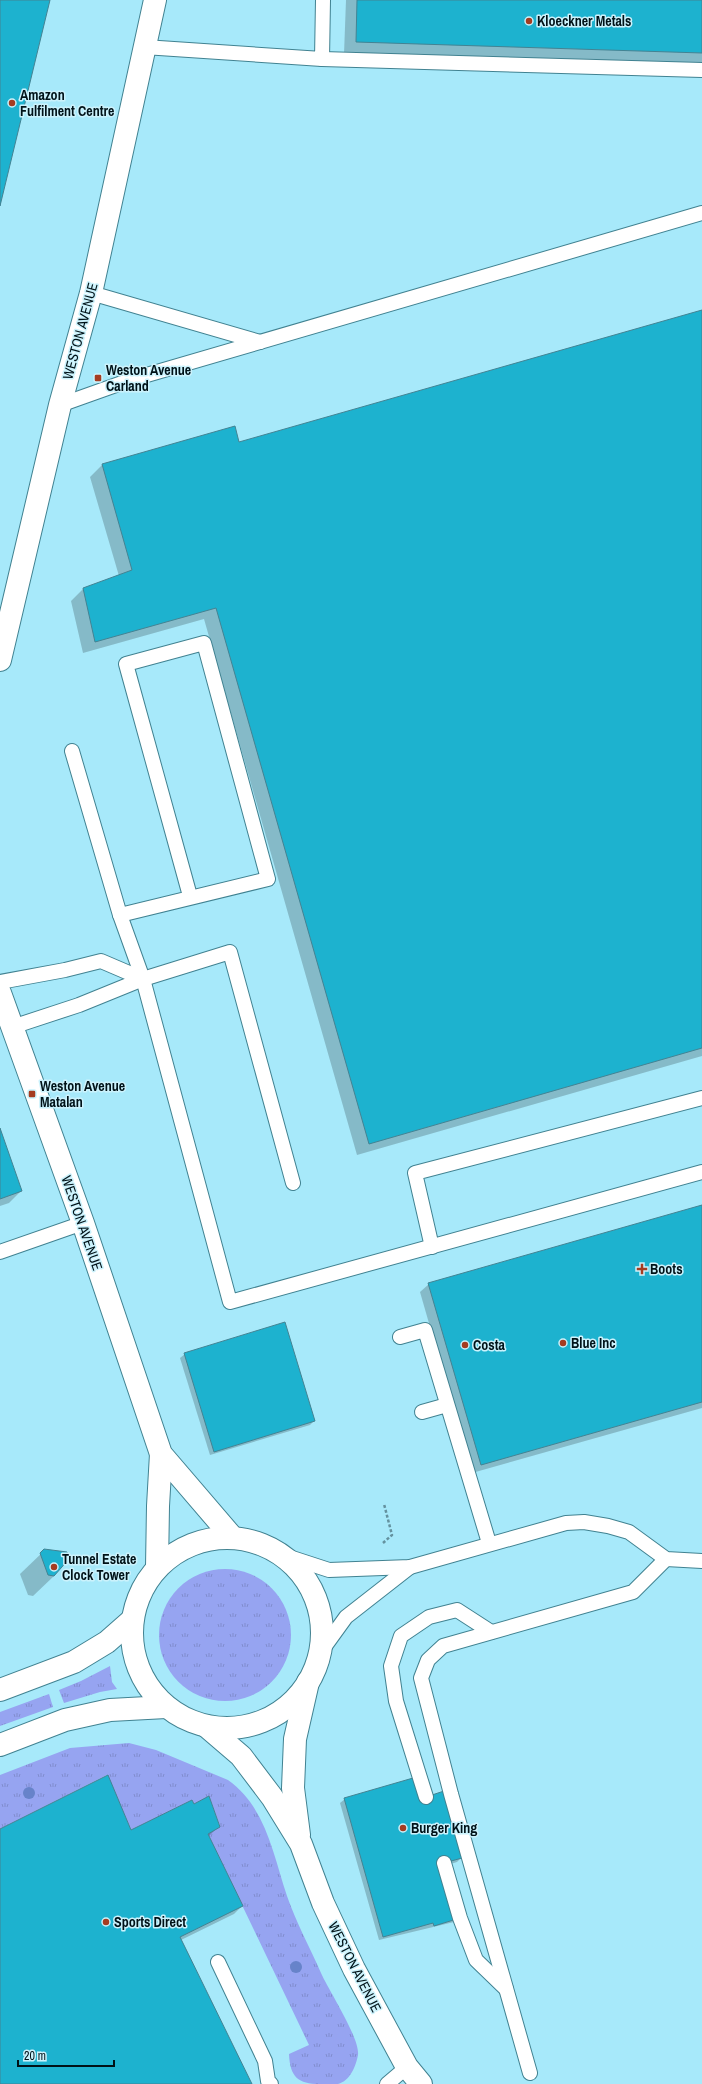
<svg xmlns="http://www.w3.org/2000/svg" width="702" height="2084" viewBox="0 0 702 2084" font-family="'Archivo Narrow',sans-serif">
  <style>
    .grass { fill: url(#grass-tufts) }
    .shadow { fill: #0003 }
    .building { fill: #1db2cf; stroke: #438393 }
    .lines { fill: none; stroke-linecap: round; stroke-linejoin: round }
    .lane-casing { stroke: #418291; stroke-width: 16 }
    .street-casing { stroke: #418291; stroke-width: 24 }
    .secondary-casing { stroke: #418291; stroke-width: 24 }
    .path { stroke: #64929f; stroke-width: 2.5; stroke-dasharray: 3 2; stroke-linecap: butt }
    .lane { stroke: #fff; stroke-width: 14 }
    .street { stroke: #fff; stroke-width: 22 }
    .secondary { stroke: #fff; stroke-width: 22 }
    .tree { fill: #6783ca }
    .poi-dot { fill: #a53c21; stroke: #cbf2fc; stroke-width: 1.5 }
    .labels { text-anchor: middle; dominant-baseline: central; stroke-width: 3; stroke-linejoin: round; paint-order: stroke }
    .poi-label { font-size: 14px; font-weight: bold; fill: #001218; stroke: #cbf2fc; text-anchor: start }
    .street-label { font-size: 14px; fill: #001218; stroke: #cbf2fc }
  </style>
  <defs>
    <pattern id="grass-tufts" width="24" height="20" patternUnits="userSpaceOnUse"><rect width="24" height="20" fill="#96a4f1"/><path d="M3 7l-1-3M5 7V3M7 7l1-3M15 17l-1-3M17 17v-4M19 17l1-3" fill="none" stroke="#808cce"/></pattern>
  </defs>
  <rect width="100%" height="100%" fill="#a7e9fa"/>
  <g class="grass">
    <circle cx="225" cy="1635" r="66"/>
    <path d="M 110,1666 L 112,1682 L 117,1689 L 100,1692 L 64,1703 L 59,1690 L 81,1681 Z"/>
    <path d="M 49,1694 L 53,1707 L 0,1726 L 0,1712 Z"/>
    <path d="M 129,1743 L 156,1750 L 228,1780 C 266,1807 273,1854 287,1896 C 296,1922 310,1948 321,1973 C 329,1991 360,2038 358,2055 C 356,2066 350,2081 338,2084 C 333,2084 326,2084 320,2084 C 298,2084 290,2077 289,2054 L 309,2045 L 208,1834 L 220,1826 L 209,1796 L 194,1804 L 192,1800 L 131,1830 L 107,1775 L 0,1829 L 0,1775 L 70,1748 Z"/>
  </g>
  <g class="shadow">
    <path d="M 346,0 L 702,0 L 702,65 L 344,54 Z"/>
    <path d="M 702,311 L 702,1056 L 357,1155 L 204,619 L 83,653 L 71,601 L 83,589 L 119,576 L 90,477 L 102,465 L 238,443 Z"/>
    <path d="M 0,1131 L 21,1191 L 9,1203 L 0,1206 Z"/>
    <path d="M 702,1207 L 702,1408 L 472,1473 L 420,1292 L 429,1284 Z"/>
    <path d="M 185,1354 L 314,1421 L 310,1425 L 210,1455 L 180,1358 Z"/>
    <path d="M 45,1550 L 54,1576 L 33,1596 L 28,1595 L 20,1574 Z"/>
    <path d="M 345,1799 L 461,1858 L 457,1862 L 444,1866 L 454,1922 L 379,1940 L 340,1803 Z"/>
    <path d="M 193,1805 L 219,1826 L 208,1837 L 242,1906 L 234,1914 L 181,1940 L 251,2084 L 0,2084 L 0,1830 L 130,1831 Z"/>
  </g>
  <g class="building">
    <path d="M 0,0 L 50,0 L 0,206 Z"/>
    <path d="M 357,0 L 702,0 L 702,53 L 356,42 Z"/>
    <path d="M 702,310 L 702,1048 L 369,1144 L 216,608 L 95,642 L 83,588 L 132,570 L 102,464 L 235,426 L 239,442 Z"/>
    <path d="M 0,1128 L 22,1191 L 0,1199 Z"/>
    <path d="M 702,1205 L 702,1402 L 481,1465 L 428,1283 Z"/>
    <path d="M 285,1322 L 315,1421 L 214,1452 L 184,1353 Z"/>
    <path d="M 44,1549 L 67,1552 L 69,1559 L 54,1576 L 48,1575 L 40,1553 Z"/>
    <path d="M 108,1775 L 131,1830 L 192,1800 L 194,1804 L 209,1796 L 220,1827 L 208,1834 L 243,1906 L 180,1937 L 252,2084 L 0,2084 L 0,1829 Z"/>
    <path d="M 420,1776 L 426,1797 L 444,1791 L 462,1858 L 444,1863 L 460,1918 L 434,1926 L 433,1923 L 383,1937 L 344,1798 Z"/>
  </g>
  <g class="lines">
    <g class="lane-casing">
      <g id="lane">
        <path d="M 144,47 L 322,59 L 323,0"/>
        <path d="M 322,59 L 702,70"/>
        <path d="M 91,293 L 260,342"/>
        <path d="M 60,405 L 133,379 L 702,213"/>
        <path d="M 72,751 L 120,915 L 143,979 L 230,1302 L 702,1172"/>
        <path d="M 120,915 L 268,879 L 204,643 L 126,664 L 190,896"/>
        <path d="M 0,982 L 65,970 L 101,961 L 143,979"/>
        <path d="M 12,1027 L 79,1005 L 143,979 L 230,952 L 293,1183"/>
        <path d="M 432,1247 L 415,1173 L 702,1098"/>
        <path d="M 0,1252 L 83,1223"/>
        <path d="M 400,1337 L 425,1330 L 489,1543"/>
        <path d="M 422,1412 L 447,1405"/>
        <path d="M 280,1554 L 329,1570 L 410,1567 L 566,1523 L 584,1522 L 608,1526 L 629,1532 L 666,1559 L 702,1561"/>
        <path d="M 320,1653 L 346,1617 L 410,1567"/>
        <path d="M 426,1797 L 396,1701 L 391,1666 L 401,1636 L 429,1617 L 457,1610 L 491,1632"/>
        <path d="M 444,1863 L 460,1918 L 476,1960 L 506,1989"/>
        <path d="M 218,1962 L 265,2061 L 268,2081 L 271,2084"/>
        <path d="M 530,2073 L 451,1794 L 421,1678 L 428,1660 L 443,1646 L 633,1592 L 666,1559"/>
        <path d="M 387,2084 L 407,2067"/>
      </g>
    </g>
    <g class="street-casing">
      <g id="street">
        <path d="M 206,1726 L 241,1756 L 272,1797 L 301,1844 L 323,1903 L 354,1969 L 407,2067 L 421,2084"/>
        <path d="M 299,1835 L 293,1788 L 295,1739 L 308,1682"/>
      </g>
    </g>
    <g class="secondary-casing">
      <g id="secondary">
        <path d="M 0,660 L 60,405 L 91,293 L 155,0"/>
        <path d="M 0,993 L 83,1223 L 161,1454 L 233,1538"/>
        <circle cx="227" cy="1633" r="95"/>
        <path d="M 157,1567 L 158,1506 L 161,1454"/>
        <path d="M 0,1690 L 74,1662 L 107,1642 L 132,1620"/>
        <path d="M 0,1745 L 65,1720 L 110,1710 L 166,1707"/>
      </g>
    </g>
    <path class="path" d="M 383,1543 L 392,1535 L 384,1504"/>
    <use href="#lane" class="lane"/>
    <use href="#street" class="street"/>
    <use href="#secondary" class="secondary"/>
  </g>
  <g class="tree">
    <circle cx="29" cy="1793" r="6"/>
    <circle cx="296" cy="1967" r="6"/>
  </g>
  <g class="poi-dot">
    <circle cx="529" cy="21" r="4"/>
    <circle cx="12" cy="103" r="4"/>
    <rect x="94" y="374" width="8" height="8" rx="2"/>
    <rect x="28" y="1090" width="8" height="8" rx="2"/>
    <path d="M640 1263h4v4h4v4h-4v4h-4v-4h-4v-4h4z"/>
    <circle cx="563" cy="1343" r="4"/>
    <circle cx="465" cy="1345" r="4"/>
    <circle cx="54" cy="1567" r="4"/>
    <circle cx="403" cy="1828" r="4"/>
    <circle cx="106" cy="1922" r="4"/>
  </g>
  <g class="labels">
    <g class="poi-label">
      <text x="537" y="21">Kloeckner Metals</text>
      <text x="20" y="95">Amazon<tspan x="20" dy="16">Fulfilment Centre</tspan></text>
      <text x="106" y="370">Weston Avenue<tspan x="106" dy="16">Carland</tspan></text>
      <text x="40" y="1086">Weston Avenue<tspan x="40" dy="16">Matalan</tspan></text>
      <text x="650" y="1269">Boots</text>
      <text x="571" y="1343">Blue Inc</text>
      <text x="473" y="1345">Costa</text>
      <text x="62" y="1559">Tunnel Estate<tspan x="62" dy="16">Clock Tower</tspan></text>
      <text x="411" y="1828">Burger King</text>
      <text x="114" y="1922">Sports Direct</text>
    </g>
    <g class="street-label">
      <text transform="translate(80 331) rotate(-75)">WESTON AVENUE</text>
      <text transform="translate(82 1223) rotate(71)">WESTON AVENUE</text>
      <text transform="translate(355 1967) rotate(63)">WESTON AVENUE</text>
    </g>
  </g>
  <path d="M18 2060v6h96v-6" fill="none" stroke="#001218" stroke-width="2"/>
  <text x="24" y="2060" font-size="12" fill="#001218" stroke="#cbf2fc" stroke-width="3" paint-order="stroke">20 m</text>
</svg>
